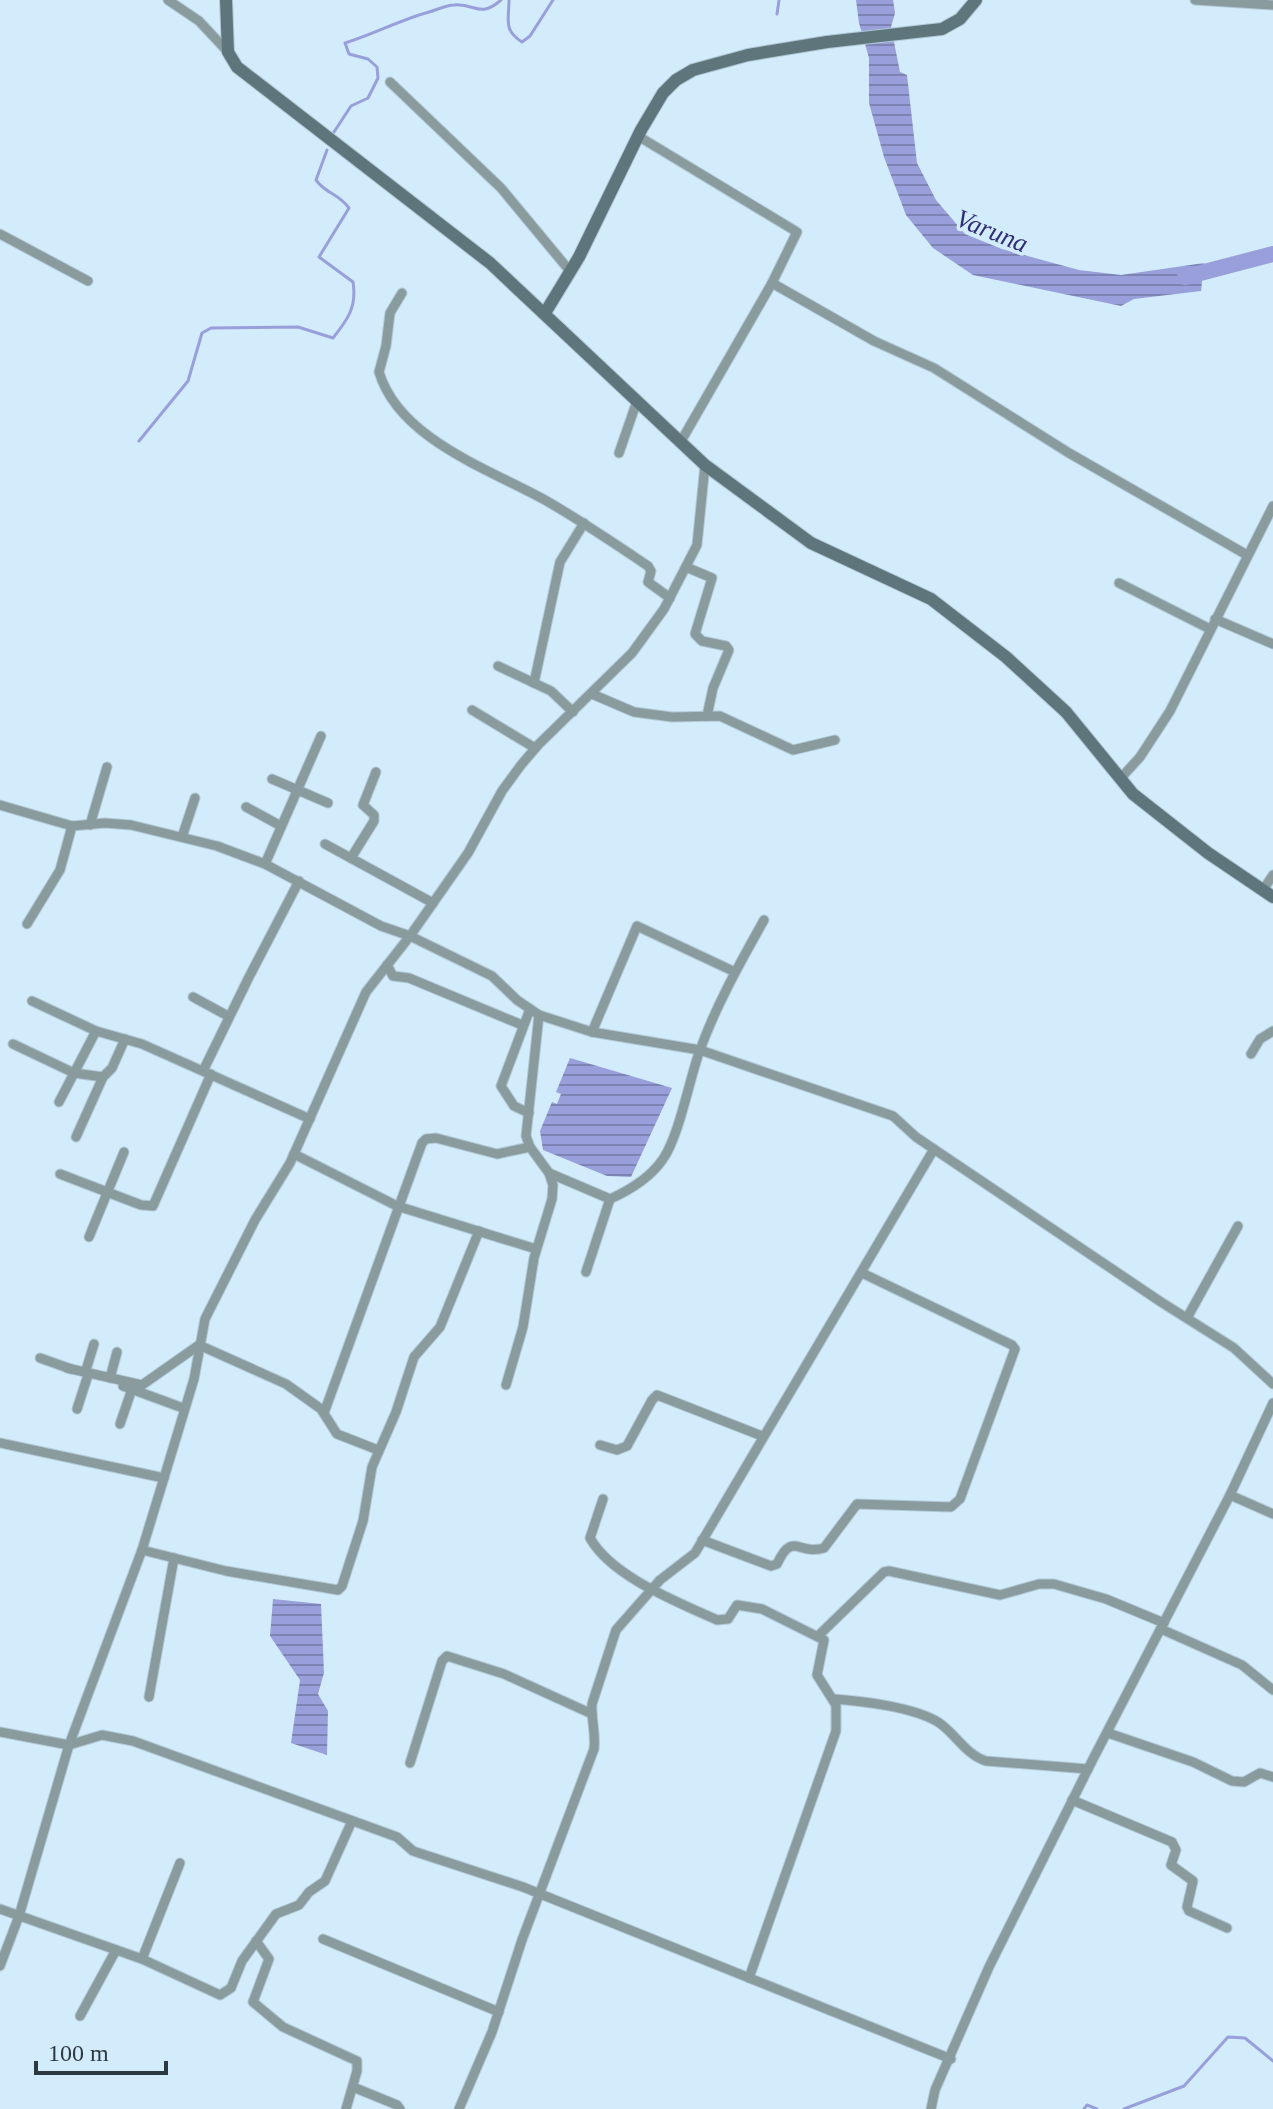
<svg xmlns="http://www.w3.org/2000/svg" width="1273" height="2109" viewBox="0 0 1273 2109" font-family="'Times New Roman',serif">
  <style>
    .water { fill: url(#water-rules) }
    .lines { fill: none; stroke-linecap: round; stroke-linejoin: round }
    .stream { stroke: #999fda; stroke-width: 3 }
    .river { stroke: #999fda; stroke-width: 16 }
    .street-casing { stroke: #b1c8d6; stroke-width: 11 }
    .secondary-casing { stroke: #b1c8d6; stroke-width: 14 }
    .street { stroke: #8a9b9e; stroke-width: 9 }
    .secondary { stroke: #5e767b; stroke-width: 12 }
    .labels { text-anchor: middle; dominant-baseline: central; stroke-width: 7; stroke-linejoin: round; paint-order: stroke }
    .water-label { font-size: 26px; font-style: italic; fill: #302e74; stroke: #d2ecfb }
  </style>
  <defs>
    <pattern id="water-rules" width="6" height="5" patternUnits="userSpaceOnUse" patternTransform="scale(2)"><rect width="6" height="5" fill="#999fda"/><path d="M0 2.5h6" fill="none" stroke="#7d83b2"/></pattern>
  </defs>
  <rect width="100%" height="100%" fill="#d2ecfb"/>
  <g class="water">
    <path d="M 856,0 L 893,0 L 895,13 L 891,27 L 900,72 L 907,75 L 917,163 L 936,200 L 965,234 L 1002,249 L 1079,270 L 1121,275 L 1204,263 L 1201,291 L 1134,299 L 1121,306 L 973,275 L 933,248 L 906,215 L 884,157 L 869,103 L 869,58 L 859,23 Z"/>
    <path d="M 570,1058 L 672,1088 L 631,1177 L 607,1176 L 543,1150 L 540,1131 L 552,1102 L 557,1104 L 561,1094 L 556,1092 Z"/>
    <path d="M 273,1599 L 321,1604 L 324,1673 L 318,1694 L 328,1711 L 327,1755 L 291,1743 L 300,1680 L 270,1636 Z"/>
  </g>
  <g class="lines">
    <g class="stream">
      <path d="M 509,0 C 509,20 503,30 522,42 L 530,36 L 553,0"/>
      <path d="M 777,14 L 779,0"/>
      <path d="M 332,135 L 351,106 L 368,98 L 378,78 L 377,67 L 368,59 L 349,54 L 345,43 C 374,34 400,20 429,12 C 437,10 446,5 454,5 C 476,3 479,19 501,0"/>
      <path d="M 139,441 L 188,381 L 202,333 L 211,328 L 298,327 L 333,338 C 348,319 357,307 353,282 L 319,257 L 349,208 C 337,192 327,195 316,180 L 327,150"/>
      <path d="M 1084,2109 L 1087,2105 L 1097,2109"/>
      <path d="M 1124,2109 L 1184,2086 L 1228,2037 L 1245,2038 L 1273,2061"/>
    </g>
    <path class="river" d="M 1185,277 L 1273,254"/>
    <g class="street-casing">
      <g id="street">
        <path d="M 168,0 L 199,21 L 228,52"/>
        <path d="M 1195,0 L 1273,5"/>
        <path d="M 390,82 L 501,188 L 569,270"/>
        <path d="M 638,136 L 797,232 L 772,283 L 680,443"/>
        <path d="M 0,234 L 88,281"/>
        <path d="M 772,283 L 874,341 L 934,368 L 1069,453 L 1247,555"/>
        <path d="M 402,293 L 390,313 L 386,346 L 379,372 C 399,439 489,469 545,500 C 580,520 614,543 648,566 L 651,571 L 648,582 L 670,598"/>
        <path d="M 619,453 L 637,401"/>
        <path d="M 686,567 L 712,578 L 695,634 L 702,641 L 726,646 L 729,650 L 713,688 L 707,716"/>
        <path d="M 1119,583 L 1210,629"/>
        <path d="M 1215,619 L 1273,644"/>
        <path d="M 498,666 L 551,691 L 573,712"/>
        <path d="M 534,683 L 560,562 L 584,523"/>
        <path d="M 592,694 L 634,712 L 672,717 L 720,716 L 793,750 L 835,740"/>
        <path d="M 472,710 L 535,748"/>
        <path d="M 272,779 L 328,803"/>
        <path d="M 1120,779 L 1140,757 L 1170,711 L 1273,506"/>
        <path d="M 0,805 L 72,826 L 105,823 L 131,825 L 217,846 L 265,864 L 381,926 L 410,936 L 492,976 L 517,1000 L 539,1015 L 592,1032 L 700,1050 L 893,1116 L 916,1137 L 1161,1302 L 1234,1348 L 1273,1384"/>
        <path d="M 246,807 L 281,826"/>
        <path d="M 90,825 L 107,767"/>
        <path d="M 182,837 L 195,798"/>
        <path d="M 325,844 L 433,903"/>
        <path d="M 351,858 L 374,821 L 374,815 L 363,805 L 376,772"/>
        <path d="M 265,864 L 321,736"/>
        <path d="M 1263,890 L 1273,875"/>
        <path d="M 27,924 L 60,870 L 72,826"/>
        <path d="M 387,965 L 393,976 L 409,978 L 522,1025"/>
        <path d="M 193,997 L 228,1016"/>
        <path d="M 32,1001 L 96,1031 L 142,1044 L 310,1119"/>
        <path d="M 592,1032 L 637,926 L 735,972"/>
        <path d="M 13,1044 L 74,1073 L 103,1077 L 112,1068 L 125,1039"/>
        <path d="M 1251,1054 L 1260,1039 L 1273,1031"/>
        <path d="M 203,1071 L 249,977 L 299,881"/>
        <path d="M 59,1102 L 96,1031"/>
        <path d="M 529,1113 L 514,1106 L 501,1086 L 530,1009"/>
        <path d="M 76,1137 L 103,1077"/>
        <path d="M 294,1154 L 397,1206 L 536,1249"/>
        <path d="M 549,1173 L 610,1199 C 630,1190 651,1177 663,1159 C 679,1136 689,1081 699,1053 C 715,1007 740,963 764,920"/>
        <path d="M 60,1174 L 141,1205 L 153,1206 L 211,1074"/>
        <path d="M 89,1237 L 124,1152"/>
        <path d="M 586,1272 L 610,1199"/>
        <path d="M 1187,1318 L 1238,1226"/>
        <path d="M 40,1358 L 71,1369"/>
        <path d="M 67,1368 L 142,1385 L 199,1345 L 286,1384 L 321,1409 L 337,1434 L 378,1450"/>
        <path d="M 86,1370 L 94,1344"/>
        <path d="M 110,1378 L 117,1352"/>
        <path d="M 506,1385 L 523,1327 L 534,1258 L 552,1199 L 553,1185 L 549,1173 L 530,1147 L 526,1136 L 539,1015"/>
        <path d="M 123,1386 L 183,1408"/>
        <path d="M 77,1409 L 88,1375"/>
        <path d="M 324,1413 L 422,1143 L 426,1139 L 436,1138 L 497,1154 L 530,1147"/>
        <path d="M 120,1424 L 132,1389"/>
        <path d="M 0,1443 L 164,1478"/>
        <path d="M 600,1445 L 617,1450 L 627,1446 L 652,1400 L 657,1395 L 762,1436"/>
        <path d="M 1230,1495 L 1273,1514"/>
        <path d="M 603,1499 L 590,1538 C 612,1577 678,1602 717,1620 L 728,1619 L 737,1605 L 762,1609 L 824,1640 L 817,1675 L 836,1705 L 836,1731 L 749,1978"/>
        <path d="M 702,1540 L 771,1566 L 777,1564 C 793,1530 798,1556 824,1548 L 857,1504 L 951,1507 L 960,1499 L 1015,1349 L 1012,1345 L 862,1273"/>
        <path d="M 142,1550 L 226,1571 L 338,1590 L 342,1586 L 363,1521 L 372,1467 L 396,1412 L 414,1357 L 440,1327 L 479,1231"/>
        <path d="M 1161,1629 L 1242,1665 L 1273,1690"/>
        <path d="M 818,1636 L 884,1572 L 889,1571 L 1000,1595 L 1039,1584 L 1054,1584 L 1106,1599 L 1164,1623"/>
        <path d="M 149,1697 L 174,1558"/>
        <path d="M 834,1699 C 862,1701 913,1707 938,1722 C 955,1733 966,1755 986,1761 L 1088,1769"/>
        <path d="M 0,1732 L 69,1745 L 102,1735 L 133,1741 L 397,1837 L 413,1851 L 523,1887 L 951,2059"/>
        <path d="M 1108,1733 L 1193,1762 L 1232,1781 L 1244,1782 L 1260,1773 L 1273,1777"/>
        <path d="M 410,1763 L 442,1661 L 447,1656 L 504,1674 L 592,1714"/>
        <path d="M 1072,1800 L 1172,1842 L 1176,1850 L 1171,1865 L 1193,1881 L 1187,1907 L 1189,1911 L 1227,1928"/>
        <path d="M 0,1909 L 142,1959 L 220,1995 L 231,1988 L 242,1961 L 276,1914 L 299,1905 L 309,1892 L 325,1881 L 352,1821"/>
        <path d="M 323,1939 L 499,2012"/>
        <path d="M 256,1941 L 269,1959 L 253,2002 L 283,2027 L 357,2061 L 357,2071 L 346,2109"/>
        <path d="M 142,1959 L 180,1863"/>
        <path d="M 0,1966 L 19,1916 L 69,1745 L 142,1550 L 164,1478 L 194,1379 L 205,1319 L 255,1220 L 290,1163 L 366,992 L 410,936 L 468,853 L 502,791 L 521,765 L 539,744 L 632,653 L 664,609 L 697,545 L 705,465"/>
        <path d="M 80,2016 L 116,1950"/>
        <path d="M 353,2087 L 397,2105 L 400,2109"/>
        <path d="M 459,2109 L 492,2032 L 522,1940 L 594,1749 C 596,1733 591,1720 592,1704 L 616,1630 L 660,1580 L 695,1553 L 934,1149"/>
        <path d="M 931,2109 L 935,2090 L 989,1967 L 1093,1759 L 1230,1495 L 1273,1403"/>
      </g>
    </g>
    <g class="secondary-casing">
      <g id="secondary">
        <path d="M 226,0 L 228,52 L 237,67 L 490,263 L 705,465 L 811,543 L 931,599 L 1006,657 L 1066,712 L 1133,794 L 1208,853 L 1273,897"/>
        <path d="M 545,313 L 579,257 L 641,130 L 663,93 L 676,80 L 693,70 L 748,55 L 827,42 L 942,29 L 960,19 L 976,0"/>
      </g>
    </g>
    <use href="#street" class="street"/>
    <use href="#secondary" class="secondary"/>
  </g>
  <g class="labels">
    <g class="water-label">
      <text transform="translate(992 231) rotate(22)">Varuna</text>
    </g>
  </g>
  <path d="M36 2061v12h130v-12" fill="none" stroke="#2d3941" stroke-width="4"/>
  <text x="48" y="2061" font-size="24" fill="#2d3941" stroke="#d2ecfb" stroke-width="6" paint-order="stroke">100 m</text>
</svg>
